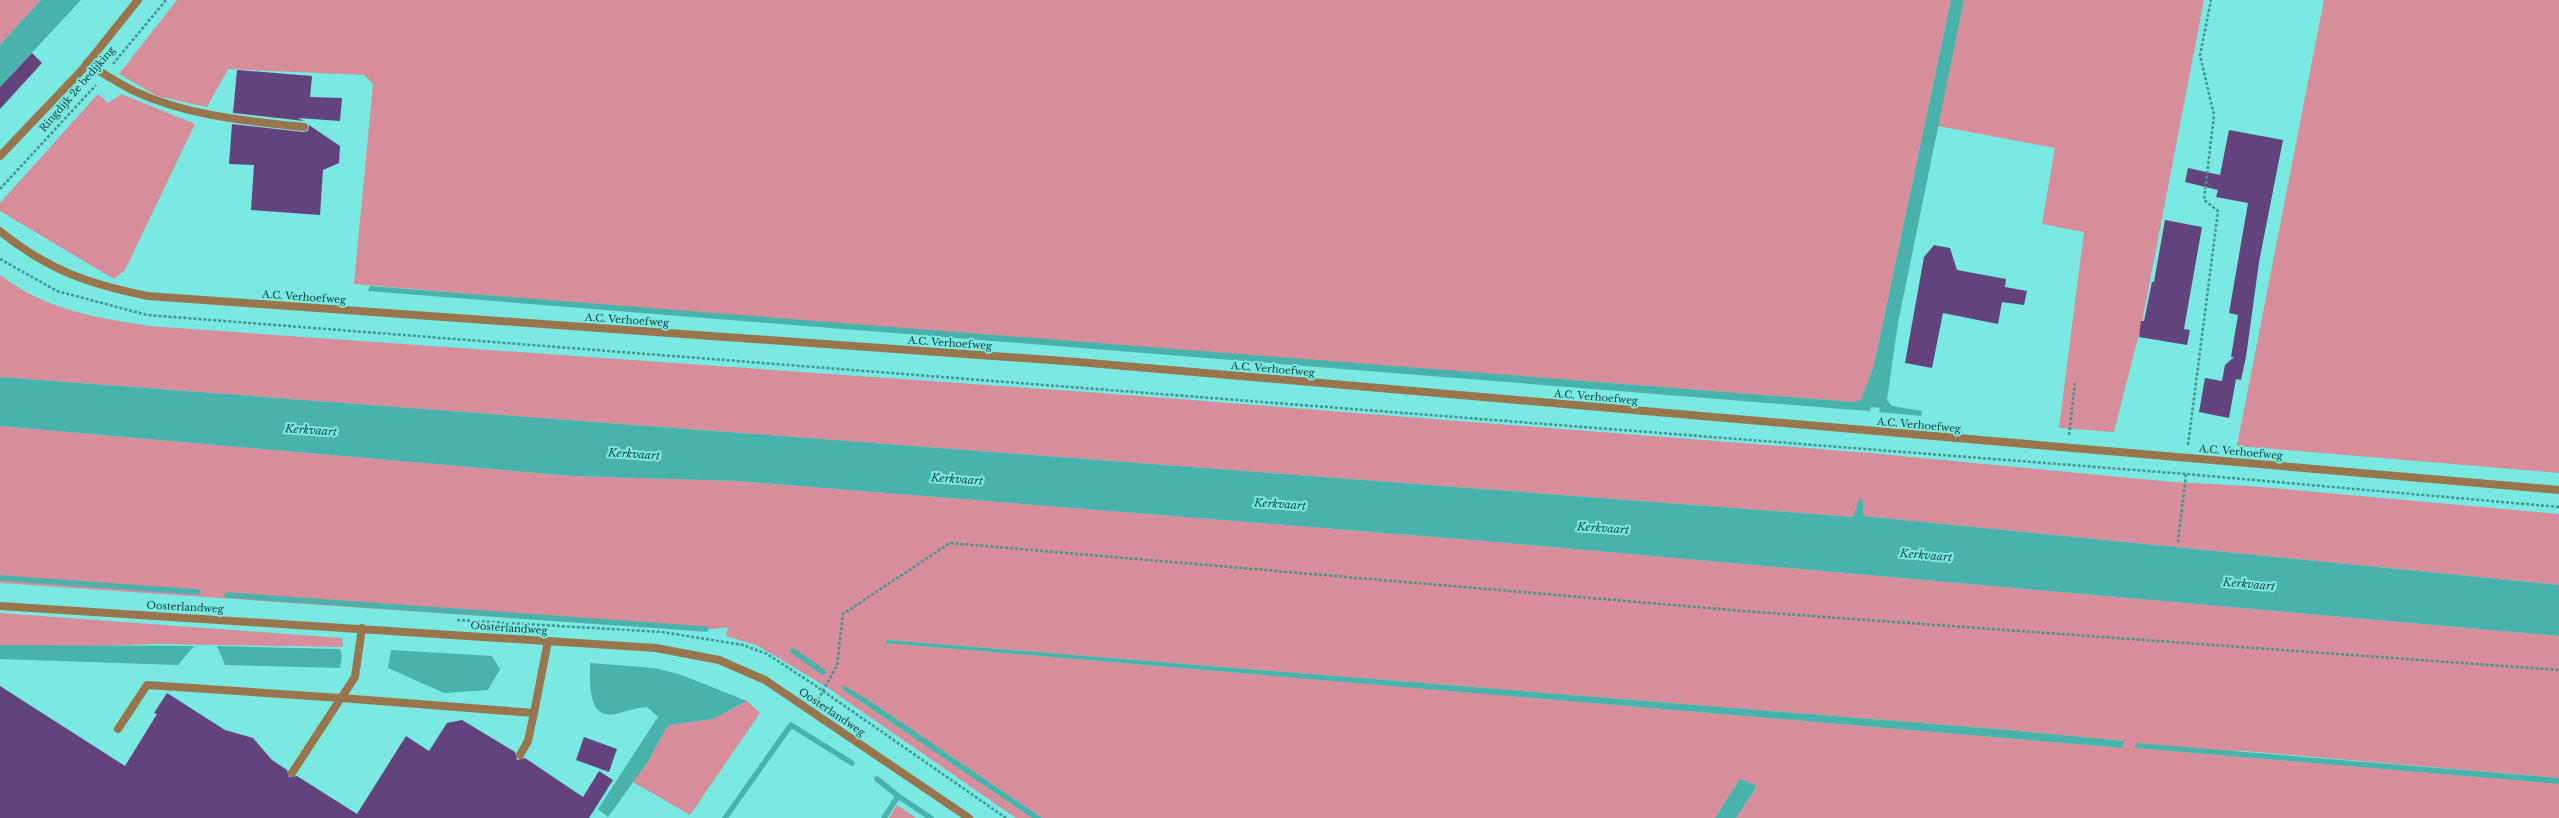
<svg xmlns="http://www.w3.org/2000/svg" width="2559" height="818" viewBox="0 0 2559 818" font-family="'Libre Baskerville',serif">
  <style>
    .green { fill: #d78d9a; fill-rule: evenodd }
    .water { fill: #49b3ab }
    .lines { fill: none; stroke-linecap: round; stroke-linejoin: round }
    .stream { stroke: #49b3ab; stroke-width: 5.5 }
    .building { fill: #63437d }
    .path { stroke: #45948f; stroke-width: 2.5; stroke-dasharray: 3 2; stroke-linecap: butt }
    .service { stroke: #99754d; stroke-width: 8 }
    .tertiary { stroke: #99754d; stroke-width: 8 }
    .labels { text-anchor: middle; dominant-baseline: central; stroke-width: 4; stroke-linejoin: round; paint-order: stroke }
    .street-label { font-size: 10px; fill: #124340; stroke: #7ae9e1 }
    .water-label { font-size: 11px; font-style: italic; fill: #1b4a46; stroke: #7ae9e1 }
  </style>
  <rect width="100%" height="100%" fill="#7ae9e1"/>
  <g class="green">
    <path d="M 0,0 L 41,0 L 0,45 Z"/>
    <path d="M 177,0 L 1951,0 L 1874,365 L 1861,401 L 1854,402 L 662,310 L 354,284 L 373,84 L 364,75 L 228,69 L 207,107 L 157,96 L 119,74 Z"/>
    <path d="M 1964,0 L 2204,0 L 2142,322 L 2114,432 L 2059,428 L 2084,232 L 2042,224 L 2055,148 L 1938,126 Z"/>
    <path d="M 2324,0 L 2559,0 L 2559,473 L 2237,446 Z"/>
    <path d="M 98,94 L 108,103 L 121,94 L 195,124 L 125,270 L 114,279 L 0,211 L 0,203 Z"/>
    <path d="M 0,275 C 46,310 93,317 149,326 L 1114,394 L 1870,453 L 2172,482 L 2249,486 L 2559,514 L 2559,585 L 1863,516 L 1863,500 L 1859,500 L 1853,517 L 0,377 Z"/>
    <path d="M 0,426 L 572,476 L 737,481 L 1472,540 L 2559,636 L 2559,778 L 2245,751 L 2136,748 L 2559,784 L 2559,818 L 1736,818 L 1757,787 L 1740,779 L 1715,818 L 1042,818 L 867,699 L 842,689 L 1032,818 L 1016,818 L 828,688 L 777,657 L 756,645 L 726,636 L 728,627 L 714,629 L 612,625 L 0,583 ZM 887,640 L 2008,730 L 2124,741 L 2122,748 L 886,643 Z"/>
    <path d="M 0,613 L 342,638 L 343,647 L 157,644 L 39,648 L 0,646 Z"/>
    <path d="M 747,701 L 760,713 L 690,815 L 633,782 L 647,763 L 668,725 L 713,719 Z"/>
    <path d="M 897,805 L 916,818 L 889,818 Z"/>
  </g>
  <g class="water">
    <path d="M 41,0 L 81,0 L 0,87 L 0,45 Z"/>
    <path d="M 1951,0 L 1964,0 L 1898,323 L 1887,400 L 1892,406 L 1922,411 L 1921,416 L 1879,412 L 1880,408 L 1871,407 L 1870,411 L 1856,410 L 368,291 L 370,286 L 1854,402 L 1861,400 L 1874,365 Z"/>
    <path d="M 0,377 L 1853,517 L 1859,499 L 1863,500 L 1863,516 L 2559,585 L 2559,636 L 1472,540 L 737,481 L 572,476 L 0,426 Z"/>
    <path d="M 887,640 L 2008,730 L 2124,741 L 2122,748 L 885,643 Z"/>
    <path d="M 0,645 L 194,646 L 178,665 L 0,659 Z"/>
    <path d="M 217,646 L 340,649 L 342,657 L 340,668 L 225,665 Z"/>
    <path d="M 391,650 L 492,656 L 500,669 L 488,690 L 444,693 L 388,668 Z"/>
    <path d="M 590,663 L 654,668 L 679,674 L 747,701 L 713,719 L 668,725 L 647,763 L 608,817 L 598,809 L 658,717 L 647,707 C 636,708 627,711 616,714 C 587,721 590,681 590,663 Z"/>
    <path d="M 843,685 L 867,699 L 1042,818 L 1032,818 L 842,689 Z"/>
    <path d="M 2136,743 L 2559,778 L 2559,784 L 2135,748 Z"/>
    <path d="M 1740,779 L 1757,786 L 1736,818 L 1715,818 Z"/>
  </g>
  <g class="lines">
    <g class="stream">
      <path d="M 0,578 L 198,592"/>
      <path d="M 227,595 L 706,629"/>
      <path d="M 793,651 L 823,672"/>
      <path d="M 877,779 L 898,796"/>
      <path d="M 725,818 L 791,725 L 852,763"/>
      <path d="M 884,818 L 898,796 L 931,818"/>
    </g>
  </g>
  <g class="building">
    <path d="M 32,53 L 42,63 L 0,109 L 0,87 Z"/>
    <path d="M 237,70 L 312,76 L 310,97 L 342,98 L 340,121 L 298,118 L 304,121 L 233,113 Z"/>
    <path d="M 232,124 L 303,132 L 308,131 L 309,125 L 340,146 L 339,163 L 323,170 L 320,215 L 251,210 L 254,165 L 229,164 Z"/>
    <path d="M 2229,130 L 2283,140 L 2259,262 L 2246,357 L 2241,380 L 2236,379 L 2229,418 L 2199,412 L 2205,378 L 2222,381 L 2225,365 L 2234,357 L 2231,357 L 2238,315 L 2229,313 L 2248,203 L 2216,197 L 2218,190 L 2185,182 L 2188,168 L 2220,175 Z"/>
    <path d="M 2165,220 L 2202,227 L 2184,329 L 2190,330 L 2187,345 L 2139,337 L 2141,321 L 2144,321 L 2152,282 L 2154,282 Z"/>
    <path d="M 1934,245 L 1950,248 L 1957,270 L 2006,279 L 2005,287 L 2027,291 L 2024,305 L 2002,302 L 1998,324 L 1943,313 L 1932,368 L 1905,363 L 1924,257 Z"/>
    <path d="M 0,686 L 125,766 L 157,714 L 154,713 L 167,693 L 225,730 L 253,738 L 272,760 L 287,770 L 289,777 L 297,776 L 357,814 L 406,736 L 429,751 L 447,723 L 462,720 L 515,752 L 517,760 L 525,758 L 583,797 L 599,771 L 613,780 L 589,818 L 0,818 Z"/>
    <path d="M 584,737 L 617,749 L 609,772 L 576,760 Z"/>
  </g>
  <g class="lines">
    <g class="path">
      <path d="M 113,64 L 166,0"/>
      <path d="M 0,189 L 96,85"/>
      <path d="M 0,259 L 57,291 L 147,315 L 2186,474 L 2559,507"/>
      <path d="M 2069,435 L 2075,383"/>
      <path d="M 2188,445 L 2218,211 L 2204,200 L 2214,115 L 2200,55 L 2211,0"/>
      <path d="M 2178,542 L 2186,474"/>
      <path d="M 457,620 L 662,632 L 743,645 L 767,654 L 810,682 L 1006,818"/>
      <path d="M 818,700 L 837,665 L 843,614 L 950,543 L 1743,611 L 2559,670"/>
    </g>
    <g class="service">
      <path d="M 87,63 C 102,73 118,83 134,91 C 187,116 247,121 304,127"/>
      <path d="M 362,628 L 355,677 L 341,698 L 534,713 L 548,641"/>
      <path d="M 118,729 L 147,685 L 341,698 L 292,773"/>
      <path d="M 520,755 L 528,741 L 534,713"/>
    </g>
    <g class="tertiary">
      <path d="M 0,156 L 82,70 L 138,0"/>
      <path d="M 0,231 C 48,270 88,284 148,296 L 1078,362 L 2559,490"/>
      <path d="M 0,606 L 656,648 L 719,660 L 765,680 L 969,818"/>
    </g>
  </g>
  <g class="labels">
    <g class="street-label">
      <text transform="translate(77 89) rotate(-49)">Ringdijk 2e bedijking</text>
      <text transform="translate(304 297) rotate(4)">A.C. Verhoefweg</text>
      <text transform="translate(627 320) rotate(4)">A.C. Verhoefweg</text>
      <text transform="translate(950 343) rotate(4)">A.C. Verhoefweg</text>
      <text transform="translate(1273 369) rotate(5)">A.C. Verhoefweg</text>
      <text transform="translate(1596 397) rotate(5)">A.C. Verhoefweg</text>
      <text transform="translate(1919 425) rotate(5)">A.C. Verhoefweg</text>
      <text transform="translate(2241 452) rotate(5)">A.C. Verhoefweg</text>
      <text transform="translate(185 607) rotate(3)">Oosterlandweg</text>
      <text transform="translate(509 628) rotate(4)">Oosterlandweg</text>
      <text transform="translate(832 712) rotate(34)">Oosterlandweg</text>
    </g>
    <g class="water-label">
      <text transform="translate(311 430) rotate(4)">Kerkvaart</text>
      <text transform="translate(634 454) rotate(4)">Kerkvaart</text>
      <text transform="translate(957 479) rotate(4)">Kerkvaart</text>
      <text transform="translate(1280 504) rotate(4)">Kerkvaart</text>
      <text transform="translate(1603 528) rotate(4)">Kerkvaart</text>
      <text transform="translate(1926 555) rotate(5)">Kerkvaart</text>
      <text transform="translate(2249 584) rotate(5)">Kerkvaart</text>
    </g>
  </g>
</svg>
